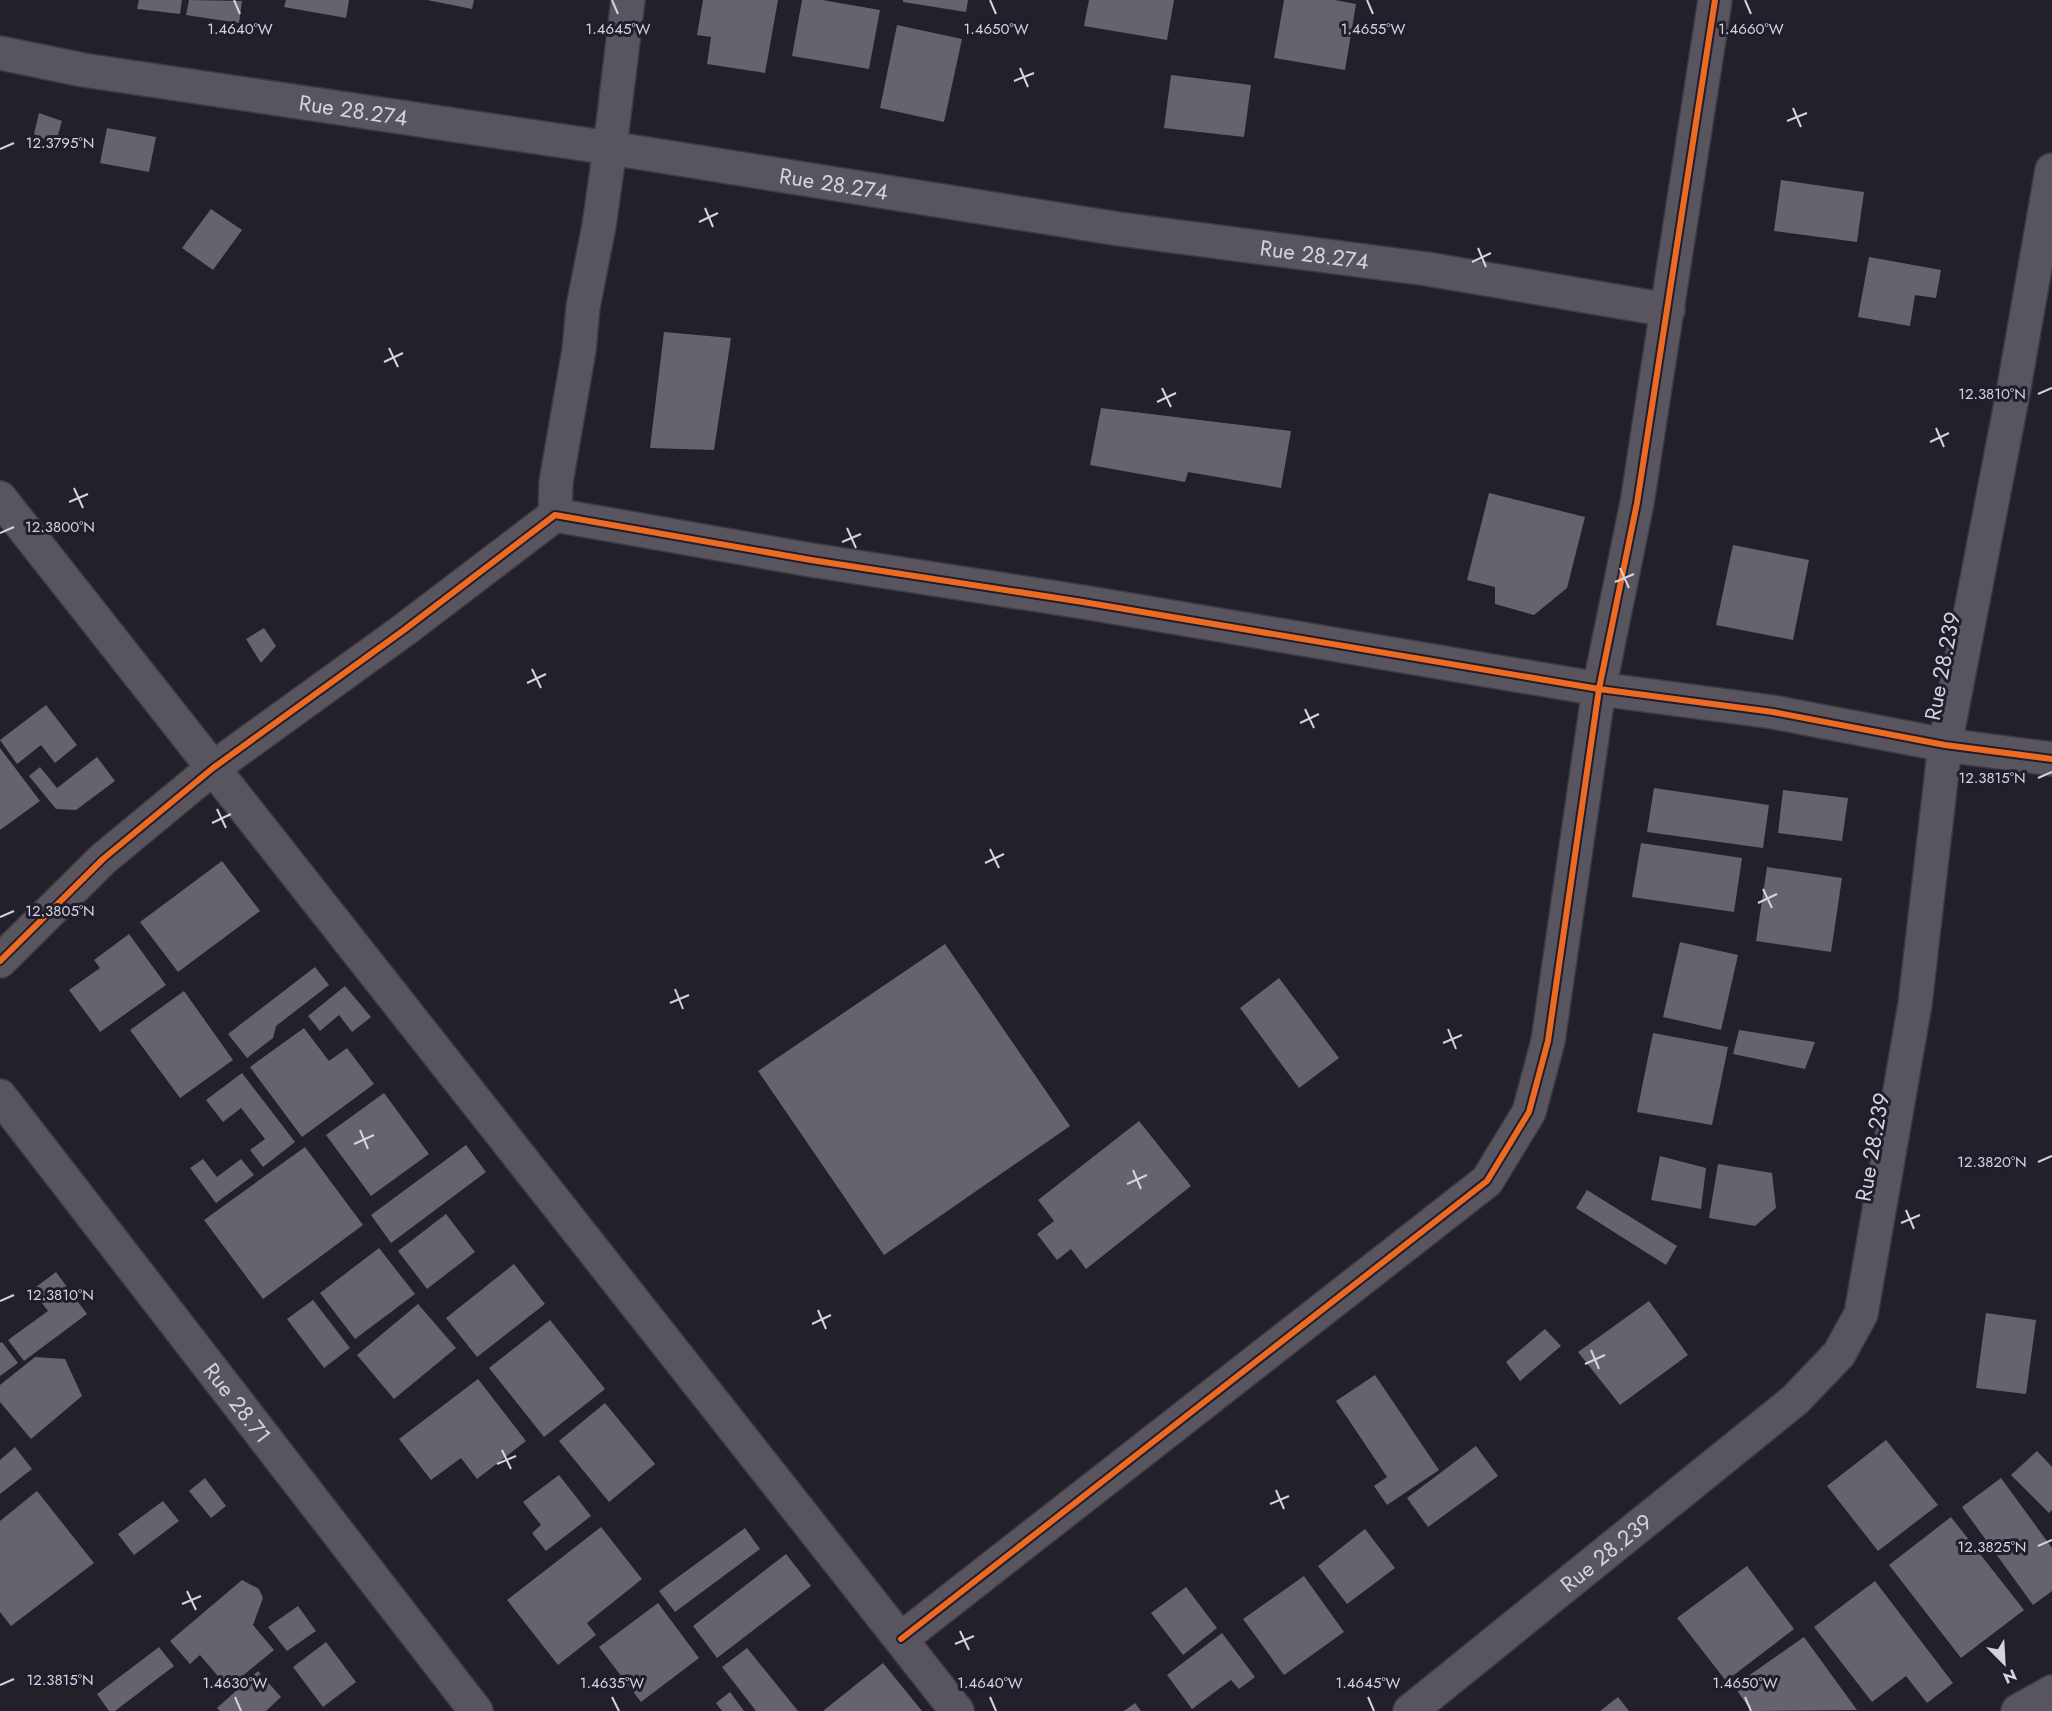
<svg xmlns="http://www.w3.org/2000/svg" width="2052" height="1711" viewBox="0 0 2052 1711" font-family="Jost,sans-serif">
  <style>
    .building { fill: #65636b }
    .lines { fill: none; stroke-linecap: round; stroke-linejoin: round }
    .minor-casing { stroke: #3d3a42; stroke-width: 36 }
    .minor { stroke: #58555f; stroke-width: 33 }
    .cycleway-casing { stroke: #211d2d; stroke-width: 10 }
    .cycleway { stroke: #ed6a23; stroke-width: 6 }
    .ticks { fill: none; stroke: #d5d3de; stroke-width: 2 }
    .labels { text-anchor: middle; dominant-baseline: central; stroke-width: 6; stroke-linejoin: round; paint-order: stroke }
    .street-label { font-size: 22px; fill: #d5d3de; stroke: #211d2d }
    .ticks-label { font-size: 15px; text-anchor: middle; fill: #d5d3de; stroke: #211d2d; stroke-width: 6; stroke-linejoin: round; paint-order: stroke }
  </style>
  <rect width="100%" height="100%" fill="#23202a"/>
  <g class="building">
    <path d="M 139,0 L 182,0 L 180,14 L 137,9 Z"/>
    <path d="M 189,0 L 242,1 L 239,23 L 186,15 Z"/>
    <path d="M 286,0 L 349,0 L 346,18 L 284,7 Z"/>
    <path d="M 427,0 L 474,0 L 472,9 Z"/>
    <path d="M 703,0 L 778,0 L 765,73 L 707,64 L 711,37 L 697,35 Z"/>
    <path d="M 802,0 L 822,0 L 880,10 L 869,69 L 792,56 Z"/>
    <path d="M 903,0 L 968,0 L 966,12 L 903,2 Z"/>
    <path d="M 1089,0 L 1174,0 L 1167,40 L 1084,26 Z"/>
    <path d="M 1284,0 L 1335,0 L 1356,4 L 1345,70 L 1274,58 Z"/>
    <path d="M 897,25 L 962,39 L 944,122 L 880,108 Z"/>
    <path d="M 1171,75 L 1251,85 L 1244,137 L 1164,128 Z"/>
    <path d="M 39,113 L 62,121 L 55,145 L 34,134 Z"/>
    <path d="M 107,128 L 156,137 L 149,172 L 100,163 Z"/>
    <path d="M 1781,180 L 1864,192 L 1857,242 L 1774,231 Z"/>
    <path d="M 211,209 L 242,230 L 213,270 L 182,248 Z"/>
    <path d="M 1869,257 L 1941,270 L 1936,298 L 1915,295 L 1910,326 L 1858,317 Z"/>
    <path d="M 664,332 L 731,338 L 714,450 L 650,448 Z"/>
    <path d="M 1101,408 L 1291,431 L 1281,488 L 1188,472 L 1185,482 L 1090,465 Z"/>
    <path d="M 1489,493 L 1585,517 L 1567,588 L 1534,615 L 1495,604 L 1495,587 L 1467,580 Z"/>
    <path d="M 1733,545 L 1809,560 L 1793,640 L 1716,625 Z"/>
    <path d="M 264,628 L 276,646 L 261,663 L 246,639 Z"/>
    <path d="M 46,705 L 77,745 L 55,763 L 41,745 L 17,764 L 0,740 Z"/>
    <path d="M 0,748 L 40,801 L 0,830 Z"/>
    <path d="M 97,757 L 115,781 L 76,810 L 56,809 L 29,776 L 40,767 L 57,788 Z"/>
    <path d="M 1654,788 L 1769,805 L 1763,848 L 1647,832 Z"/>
    <path d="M 1783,790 L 1848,798 L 1842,841 L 1778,833 Z"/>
    <path d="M 1641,843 L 1742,858 L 1734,912 L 1632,897 Z"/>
    <path d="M 222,861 L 260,911 L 178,972 L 140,922 Z"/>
    <path d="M 1767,867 L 1842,878 L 1831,952 L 1756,941 Z"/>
    <path d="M 129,934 L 166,985 L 100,1032 L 69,990 L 100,968 L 94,960 Z"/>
    <path d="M 1680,942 L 1738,955 L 1721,1030 L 1663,1017 Z"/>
    <path d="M 945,944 L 1070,1126 L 884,1255 L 758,1071 Z"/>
    <path d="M 315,967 L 329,985 L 276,1026 L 273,1038 L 247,1058 L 228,1034 Z"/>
    <path d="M 1279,978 L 1339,1058 L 1299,1088 L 1240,1008 Z"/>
    <path d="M 345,986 L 371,1017 L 352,1032 L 339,1015 L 320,1031 L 308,1016 Z"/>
    <path d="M 184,991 L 233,1060 L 180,1098 L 130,1030 Z"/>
    <path d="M 304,1028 L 329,1061 L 347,1048 L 374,1084 L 302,1137 L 250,1067 Z"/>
    <path d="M 1739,1030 L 1815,1042 L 1805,1069 L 1733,1054 Z"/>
    <path d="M 1653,1033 L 1728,1047 L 1712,1125 L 1637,1112 Z"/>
    <path d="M 242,1073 L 295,1142 L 263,1167 L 250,1150 L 265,1139 L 241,1108 L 223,1122 L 206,1100 Z"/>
    <path d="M 384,1093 L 429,1154 L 371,1196 L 326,1135 Z"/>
    <path d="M 1139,1121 L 1191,1186 L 1086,1269 L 1071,1249 L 1057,1260 L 1037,1234 L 1054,1221 L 1038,1200 Z"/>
    <path d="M 466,1145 L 486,1172 L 391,1243 L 371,1215 Z"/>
    <path d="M 305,1147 L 363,1225 L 263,1299 L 204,1220 Z"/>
    <path d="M 1660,1156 L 1706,1168 L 1701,1209 L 1651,1200 Z"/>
    <path d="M 203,1159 L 217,1177 L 241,1159 L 254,1175 L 216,1203 L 190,1168 Z"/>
    <path d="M 1718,1164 L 1772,1173 L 1776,1208 L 1755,1226 L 1709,1218 Z"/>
    <path d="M 1587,1190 L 1677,1246 L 1666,1265 L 1576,1208 Z"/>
    <path d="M 446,1214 L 475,1252 L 427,1289 L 398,1251 Z"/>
    <path d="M 379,1248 L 415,1294 L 355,1339 L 320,1293 Z"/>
    <path d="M 514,1264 L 545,1304 L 477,1357 L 446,1318 Z"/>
    <path d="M 56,1272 L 87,1314 L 24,1361 L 8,1340 L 48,1311 L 32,1290 Z"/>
    <path d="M 313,1300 L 350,1348 L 324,1368 L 287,1319 Z"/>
    <path d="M 1649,1301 L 1688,1355 L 1620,1405 L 1578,1352 Z"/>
    <path d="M 418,1304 L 456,1348 L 394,1399 L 357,1355 Z"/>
    <path d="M 1986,1313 L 2036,1320 L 2026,1394 L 1976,1388 Z"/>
    <path d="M 550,1320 L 605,1389 L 544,1437 L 489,1368 Z"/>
    <path d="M 1545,1329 L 1561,1346 L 1520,1381 L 1506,1362 Z"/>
    <path d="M 2,1342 L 18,1363 L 0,1376 L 0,1343 Z"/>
    <path d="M 35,1357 L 65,1359 L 82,1396 L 31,1439 L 0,1402 L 0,1385 Z"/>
    <path d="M 1375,1375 L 1439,1470 L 1387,1505 L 1374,1486 L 1387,1477 L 1336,1401 Z"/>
    <path d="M 478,1379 L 526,1441 L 477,1479 L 461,1458 L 431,1480 L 399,1439 Z"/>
    <path d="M 605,1403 L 655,1464 L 609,1502 L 559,1441 Z"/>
    <path d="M 1886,1440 L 1938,1505 L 1878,1551 L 1827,1486 Z"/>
    <path d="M 1476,1446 L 1498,1476 L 1428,1527 L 1407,1498 Z"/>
    <path d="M 15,1447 L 32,1469 L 0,1494 L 0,1460 Z"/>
    <path d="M 2037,1451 L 2052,1467 L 2052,1510 L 2049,1513 L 2011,1475 Z"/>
    <path d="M 559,1475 L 591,1516 L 546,1551 L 532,1533 L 541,1525 L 523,1502 Z"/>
    <path d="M 205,1478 L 226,1506 L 211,1518 L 189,1491 Z"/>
    <path d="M 2001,1478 L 2052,1548 L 2052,1591 L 2033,1605 L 1962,1507 Z"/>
    <path d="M 37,1491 L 94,1563 L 11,1626 L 0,1612 L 0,1521 Z"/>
    <path d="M 163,1501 L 179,1521 L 134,1555 L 118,1534 Z"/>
    <path d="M 1951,1517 L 2024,1610 L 1961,1658 L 1889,1565 Z"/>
    <path d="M 601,1527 L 642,1579 L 587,1623 L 596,1635 L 558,1665 L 507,1600 Z"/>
    <path d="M 745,1528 L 760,1549 L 675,1612 L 659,1591 Z"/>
    <path d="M 1365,1529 L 1395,1568 L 1347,1604 L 1318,1566 Z"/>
    <path d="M 786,1554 L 811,1586 L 717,1658 L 693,1626 Z"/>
    <path d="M 1747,1566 L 1794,1629 L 1726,1681 L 1677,1618 Z"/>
    <path d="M 1304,1576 L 1344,1632 L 1284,1675 L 1243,1619 Z"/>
    <path d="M 242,1580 L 259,1589 L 263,1598 L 253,1625 L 274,1650 L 228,1688 L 200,1655 L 190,1664 L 170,1641 Z"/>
    <path d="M 1875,1581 L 1953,1683 L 1927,1703 L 1906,1676 L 1872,1702 L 1814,1627 Z"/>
    <path d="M 1186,1587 L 1217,1628 L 1183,1655 L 1151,1613 Z"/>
    <path d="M 658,1603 L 699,1658 L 641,1702 L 599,1647 Z"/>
    <path d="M 298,1606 L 316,1631 L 287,1651 L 268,1627 Z"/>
    <path d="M 1222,1633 L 1255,1677 L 1239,1689 L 1231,1680 L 1192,1709 L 1167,1675 Z"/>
    <path d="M 1804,1637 L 1857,1710 L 1751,1711 L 1734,1686 Z"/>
    <path d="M 326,1642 L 356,1682 L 323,1707 L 293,1667 Z"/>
    <path d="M 159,1647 L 174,1666 L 115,1711 L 109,1711 L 97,1694 Z"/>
    <path d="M 747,1648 L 798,1711 L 756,1711 L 722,1667 Z"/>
    <path d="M 883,1663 L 922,1711 L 823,1711 Z"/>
    <path d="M 258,1671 L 281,1697 L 266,1711 L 220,1711 L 217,1708 Z"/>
    <path d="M 730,1692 L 744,1711 L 722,1711 L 716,1703 Z"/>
    <path d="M 1618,1697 L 1629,1711 L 1600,1711 Z"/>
    <path d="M 1135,1703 L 1141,1711 L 1124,1711 Z"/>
  </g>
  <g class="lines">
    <g class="minor-casing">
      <g id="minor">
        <path id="s1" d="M 0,53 L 83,70 L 610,148 L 1119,229 L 1427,269 L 1668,310"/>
        <path d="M 0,498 L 957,1711"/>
        <path d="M 555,515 L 556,482 L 579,350 L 583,307 L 599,226 L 610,148 L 628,0"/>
        <path d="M 0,961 L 103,859 L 213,768 L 404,630 L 555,515 L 811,560 L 1083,602 L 1599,689 L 1773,712 L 1945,745 L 2052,759"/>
        <path id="s2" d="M 0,1096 L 476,1711"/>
        <path d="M 901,1639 L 1487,1181 L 1529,1112 L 1548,1041 L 1599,689 L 1637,503 L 1715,0"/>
        <path id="s3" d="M 1410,1711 L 1795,1400 L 1839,1354 L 1861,1314 L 1915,1004 L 1945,745 L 2013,393 L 2052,170"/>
        <path d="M 2018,1711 L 2052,1692"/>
      </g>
    </g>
    <use href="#minor" class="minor"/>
    <g class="cycleway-casing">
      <g id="cycleway">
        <path d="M 0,961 L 103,859 L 213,768 L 404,630 L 555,515 L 811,560 L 1083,602 L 1599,689 L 1773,712 L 1945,745 L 2052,759"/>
        <path d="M 901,1639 L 1487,1181 L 1529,1112 L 1548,1041 L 1599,689 L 1637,503 L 1715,0"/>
      </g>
    </g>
    <use href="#cycleway" class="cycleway"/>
  </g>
  <path class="ticks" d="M 234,0 L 240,14M 612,0 L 618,14M 990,0 L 996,14M 1367,0 L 1373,14M 1745,0 L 1751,14M 1020,68 L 1028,87M 1014,81 L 1034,73M 1793,108 L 1801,127M 1787,121 L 1807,113M 0,149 L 14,143M 705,208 L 713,227M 699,222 L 718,213M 1478,248 L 1486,267M 1472,262 L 1491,253M 389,348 L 398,367M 384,362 L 403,353M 1162,388 L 1171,407M 2038,394 L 2052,388M 1157,402 L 1176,393M 1936,428 L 1944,447M 1930,442 L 1949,433M 74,488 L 83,508M 69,502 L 88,494M 847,528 L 856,548M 0,533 L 14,527M 842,542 L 861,534M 1620,568 L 1629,588M 1615,582 L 1634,574M 532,669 L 541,688M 527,683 L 546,674M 1305,709 L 1314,728M 1300,723 L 1319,714M 2038,778 L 2052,772M 217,809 L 226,828M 212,823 L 231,814M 990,849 L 999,868M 985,863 L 1004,854M 1763,889 L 1772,908M 1758,903 L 1777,894M 0,917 L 14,911M 675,989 L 683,1009M 670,1003 L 689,995M 1448,1029 L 1456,1049M 1443,1043 L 1462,1035M 360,1130 L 368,1149M 354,1144 L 374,1135M 2038,1162 L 2052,1156M 1133,1170 L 1141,1189M 1127,1184 L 1147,1175M 1906,1210 L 1914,1229M 1901,1223 L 1920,1215M 0,1301 L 14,1295M 818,1310 L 826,1329M 812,1324 L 831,1315M 1591,1350 L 1599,1369M 1585,1364 L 1605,1355M 502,1450 L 511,1469M 497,1464 L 516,1456M 1276,1490 L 1284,1509M 1270,1504 L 1289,1496M 2038,1546 L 2052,1540M 187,1591 L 196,1610M 182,1604 L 201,1596M 960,1631 L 969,1650M 955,1644 L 974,1636M 0,1685 L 14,1679M 235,1697 L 241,1711M 612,1697 L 619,1711M 990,1697 L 996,1711M 1368,1697 L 1374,1711M 1745,1697 L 1751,1711"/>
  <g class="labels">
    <g class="street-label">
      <text stroke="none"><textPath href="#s1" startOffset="358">Rue 28.274</textPath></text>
      <text stroke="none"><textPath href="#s1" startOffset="844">Rue 28.274</textPath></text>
      <text stroke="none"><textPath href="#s1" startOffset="1330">Rue 28.274</textPath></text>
      <text transform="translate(1942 666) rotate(-79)">Rue 28.239</text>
      <text transform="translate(1872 1147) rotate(-80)">Rue 28.239</text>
      <text stroke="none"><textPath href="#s2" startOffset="388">Rue 28.71</textPath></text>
      <text stroke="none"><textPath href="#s3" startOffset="252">Rue 28.239</textPath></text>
    </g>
  </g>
  <g class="ticks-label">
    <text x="240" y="34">1.4640°W</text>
    <text x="618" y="34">1.4645°W</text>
    <text x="996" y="34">1.4650°W</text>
    <text x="1373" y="34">1.4655°W</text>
    <text x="1751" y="34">1.4660°W</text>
    <text x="60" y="148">12.3795°N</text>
    <text x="1992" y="399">12.3810°N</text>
    <text x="60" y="532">12.3800°N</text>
    <text x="1992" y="783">12.3815°N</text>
    <text x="60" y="916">12.3805°N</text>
    <text x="1992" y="1167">12.3820°N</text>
    <text x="60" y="1300">12.3810°N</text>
    <text x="1992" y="1552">12.3825°N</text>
    <text x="60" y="1685">12.3815°N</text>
    <text x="235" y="1688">1.4630°W</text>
    <text x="612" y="1688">1.4635°W</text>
    <text x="990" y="1688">1.4640°W</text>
    <text x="1368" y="1688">1.4645°W</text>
    <text x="1745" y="1688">1.4650°W</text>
  </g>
  <g transform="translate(2004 1663) rotate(156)" stroke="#211d2d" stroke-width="4.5" paint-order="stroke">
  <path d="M0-4.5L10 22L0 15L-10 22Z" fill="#d5d3de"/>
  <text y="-9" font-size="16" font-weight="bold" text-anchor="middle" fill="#d5d3de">N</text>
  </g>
</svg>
